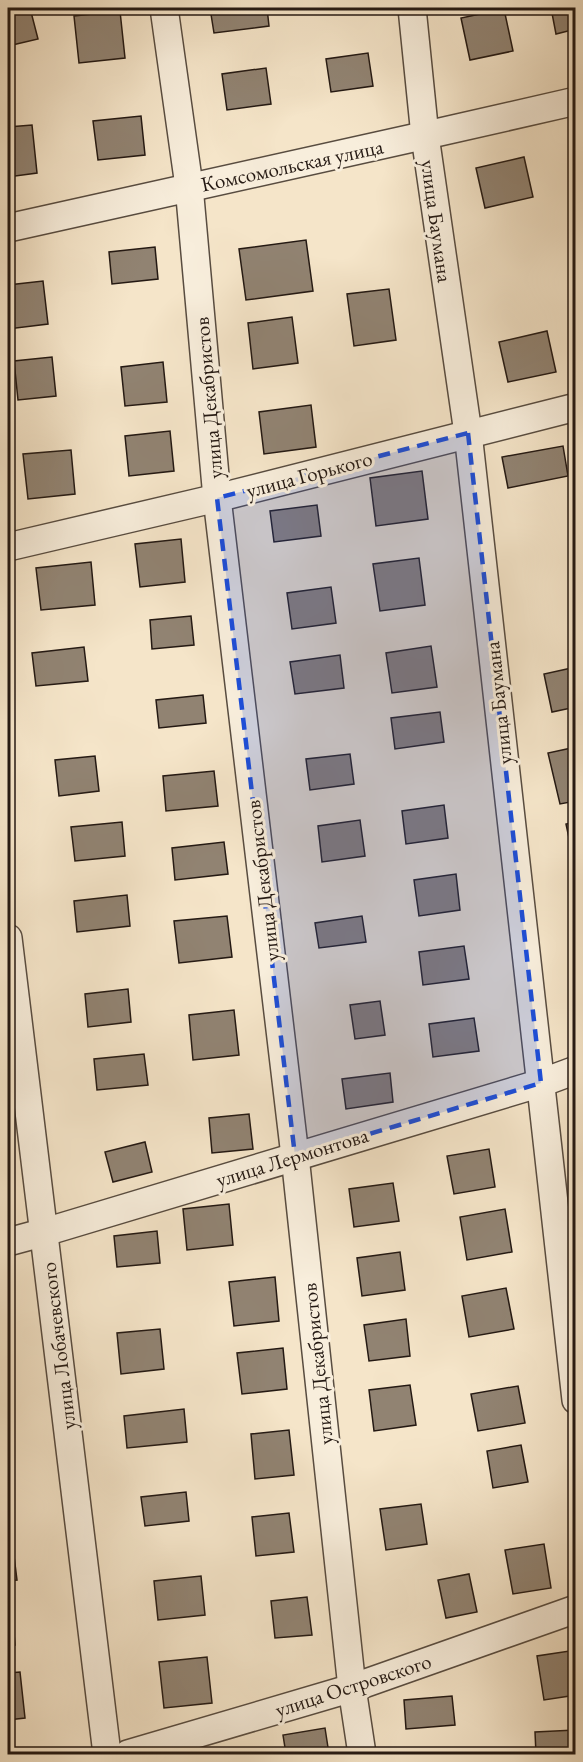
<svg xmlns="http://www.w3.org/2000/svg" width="583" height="1762" viewBox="0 0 583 1762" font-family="'EB Garamond',serif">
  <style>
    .building { fill: #918372; stroke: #241913; stroke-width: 1.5 }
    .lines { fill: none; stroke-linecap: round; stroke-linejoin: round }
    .street-casing { stroke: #584c40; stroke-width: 30 }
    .street { stroke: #f8eedc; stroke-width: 27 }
    .marked { fill: #1d4ed8; fill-opacity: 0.2; stroke: #1d4ed8; stroke-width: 4.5; stroke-dasharray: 12 8; stroke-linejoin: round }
    .labels { text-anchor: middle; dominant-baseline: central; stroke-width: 6; stroke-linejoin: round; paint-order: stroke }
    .street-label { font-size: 21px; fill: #241913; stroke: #f8eedc }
  </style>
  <rect width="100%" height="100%" fill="#f5e5c9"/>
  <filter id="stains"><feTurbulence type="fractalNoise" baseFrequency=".00333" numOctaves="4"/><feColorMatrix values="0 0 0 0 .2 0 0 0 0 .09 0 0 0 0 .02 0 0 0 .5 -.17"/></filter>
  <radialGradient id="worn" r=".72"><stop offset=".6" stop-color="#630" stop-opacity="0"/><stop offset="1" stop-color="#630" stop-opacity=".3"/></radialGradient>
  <g class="building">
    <path d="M 26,8 L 30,8 L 38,39 L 8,46 L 8,12 Z"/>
    <path d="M 210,8 L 267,8 L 269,26 L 214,33 Z"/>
    <path d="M 551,8 L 576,8 L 576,29 L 556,34 Z"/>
    <path d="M 504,9 L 513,51 L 470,60 L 461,18 Z"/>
    <path d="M 120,11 L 125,58 L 79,63 L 74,16 Z"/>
    <path d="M 368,53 L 373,86 L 331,92 L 326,59 Z"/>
    <path d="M 266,68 L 271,104 L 227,110 L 222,74 Z"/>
    <path d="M 141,116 L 145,155 L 98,160 L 93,121 Z"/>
    <path d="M 32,125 L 37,173 L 8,177 L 8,127 Z"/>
    <path d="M 524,157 L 533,197 L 485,208 L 476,168 Z"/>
    <path d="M 306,240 L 313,291 L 246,300 L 239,249 Z"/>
    <path d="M 155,247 L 158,279 L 112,284 L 109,252 Z"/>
    <path d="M 43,281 L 48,324 L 8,329 L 8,285 Z"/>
    <path d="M 389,289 L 396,340 L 354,346 L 347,294 Z"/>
    <path d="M 292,317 L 298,363 L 253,369 L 248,323 Z"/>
    <path d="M 547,331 L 556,372 L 508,382 L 499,342 Z"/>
    <path d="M 52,357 L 56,396 L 18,400 L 14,361 Z"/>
    <path d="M 163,362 L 167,402 L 125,406 L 121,367 Z"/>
    <path d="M 311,405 L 316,447 L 264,454 L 259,412 Z"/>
    <path d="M 170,431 L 174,471 L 129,476 L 125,436 Z"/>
    <path d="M 563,446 L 568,476 L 508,488 L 502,457 Z"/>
    <path d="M 71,450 L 75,494 L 28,499 L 23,454 Z"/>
    <path d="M 422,471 L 428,519 L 376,526 L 370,478 Z"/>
    <path d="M 317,505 L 321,536 L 274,542 L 270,511 Z"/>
    <path d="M 181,539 L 185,582 L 140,587 L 135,544 Z"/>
    <path d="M 419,558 L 425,605 L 380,611 L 373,564 Z"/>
    <path d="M 91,562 L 95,605 L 41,610 L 36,568 Z"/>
    <path d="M 331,587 L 336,623 L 292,629 L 287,593 Z"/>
    <path d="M 191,616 L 194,645 L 152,649 L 150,620 Z"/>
    <path d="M 431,646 L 437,687 L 392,693 L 386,653 Z"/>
    <path d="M 84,647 L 88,681 L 36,686 L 32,653 Z"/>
    <path d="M 340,655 L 344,688 L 295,694 L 290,662 Z"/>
    <path d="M 576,667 L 576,707 L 552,712 L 544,674 Z"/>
    <path d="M 203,695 L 206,723 L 159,728 L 156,700 Z"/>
    <path d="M 440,712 L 444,742 L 395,749 L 391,718 Z"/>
    <path d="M 576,747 L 576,801 L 560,804 L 548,753 Z"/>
    <path d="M 350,754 L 354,784 L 310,790 L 306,759 Z"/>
    <path d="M 95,756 L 99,791 L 59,796 L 55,760 Z"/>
    <path d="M 214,771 L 218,806 L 166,811 L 163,776 Z"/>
    <path d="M 444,805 L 448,838 L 406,844 L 402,811 Z"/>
    <path d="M 360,820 L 365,856 L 322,862 L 318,826 Z"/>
    <path d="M 122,822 L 125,856 L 75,861 L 71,827 Z"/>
    <path d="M 576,822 L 576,866 L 575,866 L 566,824 Z"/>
    <path d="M 224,842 L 228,874 L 175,880 L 172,848 Z"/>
    <path d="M 456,874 L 460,910 L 419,916 L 414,880 Z"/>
    <path d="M 127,895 L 130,926 L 77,932 L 74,901 Z"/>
    <path d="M 227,916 L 232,957 L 179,963 L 174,921 Z"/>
    <path d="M 362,916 L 366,942 L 319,948 L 315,923 Z"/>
    <path d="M 464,946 L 469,979 L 423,985 L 419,952 Z"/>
    <path d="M 128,989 L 131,1022 L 88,1027 L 85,994 Z"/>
    <path d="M 380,1001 L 385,1035 L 355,1039 L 350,1005 Z"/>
    <path d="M 234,1010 L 239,1055 L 193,1060 L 189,1015 Z"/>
    <path d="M 474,1018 L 479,1051 L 433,1057 L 429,1024 Z"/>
    <path d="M 144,1054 L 148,1085 L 97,1090 L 94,1059 Z"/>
    <path d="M 390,1073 L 393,1102 L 346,1109 L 342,1079 Z"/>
    <path d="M 249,1114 L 253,1149 L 212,1153 L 209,1118 Z"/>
    <path d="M 145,1142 L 152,1172 L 113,1182 L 105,1152 Z"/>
    <path d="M 489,1149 L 495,1187 L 454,1194 L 447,1156 Z"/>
    <path d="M 393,1183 L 399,1221 L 354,1227 L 349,1189 Z"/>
    <path d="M 229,1204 L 233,1245 L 187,1250 L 183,1209 Z"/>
    <path d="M 505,1209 L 512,1252 L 467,1260 L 460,1217 Z"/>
    <path d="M 157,1231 L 160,1263 L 117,1267 L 114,1236 Z"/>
    <path d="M 400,1252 L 405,1290 L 362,1296 L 357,1258 Z"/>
    <path d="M 275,1277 L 279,1321 L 234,1326 L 229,1282 Z"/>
    <path d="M 506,1288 L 514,1329 L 469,1337 L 462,1296 Z"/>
    <path d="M 406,1319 L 410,1356 L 369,1361 L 364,1325 Z"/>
    <path d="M 160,1329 L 164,1369 L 121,1374 L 117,1333 Z"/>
    <path d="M 283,1348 L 287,1389 L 242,1394 L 237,1353 Z"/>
    <path d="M 410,1385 L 416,1425 L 374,1431 L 369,1390 Z"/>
    <path d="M 518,1386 L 525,1423 L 478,1431 L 471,1394 Z"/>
    <path d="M 184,1409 L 187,1442 L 127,1448 L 124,1416 Z"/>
    <path d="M 289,1430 L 294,1475 L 255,1479 L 251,1434 Z"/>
    <path d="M 521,1445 L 528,1482 L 493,1488 L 487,1451 Z"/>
    <path d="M 186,1492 L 189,1521 L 145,1526 L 141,1497 Z"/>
    <path d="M 421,1504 L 427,1544 L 386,1550 L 380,1509 Z"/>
    <path d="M 289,1513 L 294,1552 L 256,1556 L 252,1517 Z"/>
    <path d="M 12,1540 L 17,1580 L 8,1581 L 8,1541 Z"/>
    <path d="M 544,1544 L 551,1588 L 513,1594 L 505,1550 Z"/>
    <path d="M 469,1574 L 477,1612 L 446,1618 L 438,1580 Z"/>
    <path d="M 201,1576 L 205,1615 L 158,1620 L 154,1581 Z"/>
    <path d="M 307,1597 L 312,1635 L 275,1638 L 271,1601 Z"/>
    <path d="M 8,1610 L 12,1610 L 15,1645 L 8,1645 Z"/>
    <path d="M 576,1650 L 576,1695 L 544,1700 L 537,1656 Z"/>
    <path d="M 207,1657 L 212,1703 L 164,1708 L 159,1662 Z"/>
    <path d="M 20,1672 L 25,1718 L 8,1720 L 8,1673 Z"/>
    <path d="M 452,1696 L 455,1725 L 406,1729 L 404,1700 Z"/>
    <path d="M 325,1728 L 329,1754 L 286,1754 L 283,1735 Z"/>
    <path d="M 575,1730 L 576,1754 L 536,1754 L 535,1732 Z"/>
  </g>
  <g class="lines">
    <g class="street-casing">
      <g id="street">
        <path d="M 164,8 L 189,186 L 217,498 L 295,1156 L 352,1688 L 362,1754"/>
        <path d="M 412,8 L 425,136 L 468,433 L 576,1400"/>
        <path d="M 8,228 C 197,185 387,145 576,101"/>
        <path d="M 8,547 L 217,498 L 576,407"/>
        <path d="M 8,938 L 107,1754"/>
        <path d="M 8,1242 L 45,1232 L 541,1083 L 576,1070"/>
        <path d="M 128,1754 L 352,1688 L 576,1609"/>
      </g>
    </g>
    <use href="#street" class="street"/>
  </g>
  <path class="marked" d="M 468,433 L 541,1083 L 295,1156 L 217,498 Z"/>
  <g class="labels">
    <g class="street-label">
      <text transform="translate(292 165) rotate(-12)">Комсомольская улица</text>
      <text transform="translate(437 221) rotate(82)">улица Баумана</text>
      <text transform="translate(208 398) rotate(-95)">улица Декабристов</text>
      <text transform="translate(309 474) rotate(-15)">улица Горького</text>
      <text transform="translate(498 703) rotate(-96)">улица Баумана</text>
      <text transform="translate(262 881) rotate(-97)">улица Декабристов</text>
      <text transform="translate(292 1157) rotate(-17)">улица Лермонтова</text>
      <text transform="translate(58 1346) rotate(-97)">улица Лобачевского</text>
      <text transform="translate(317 1364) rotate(-96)">улица Декабристов</text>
      <text transform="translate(353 1685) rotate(-18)">улица Островского</text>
    </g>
  </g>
  <rect width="583" height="1762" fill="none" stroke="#f5e5c9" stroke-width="30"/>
  <rect x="9" y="9" width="565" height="1744" fill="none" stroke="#241913" stroke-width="3"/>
  <rect x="15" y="15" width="553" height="1732" fill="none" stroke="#241913" stroke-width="1.5"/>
  <rect width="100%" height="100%" filter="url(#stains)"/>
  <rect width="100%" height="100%" fill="url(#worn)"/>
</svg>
